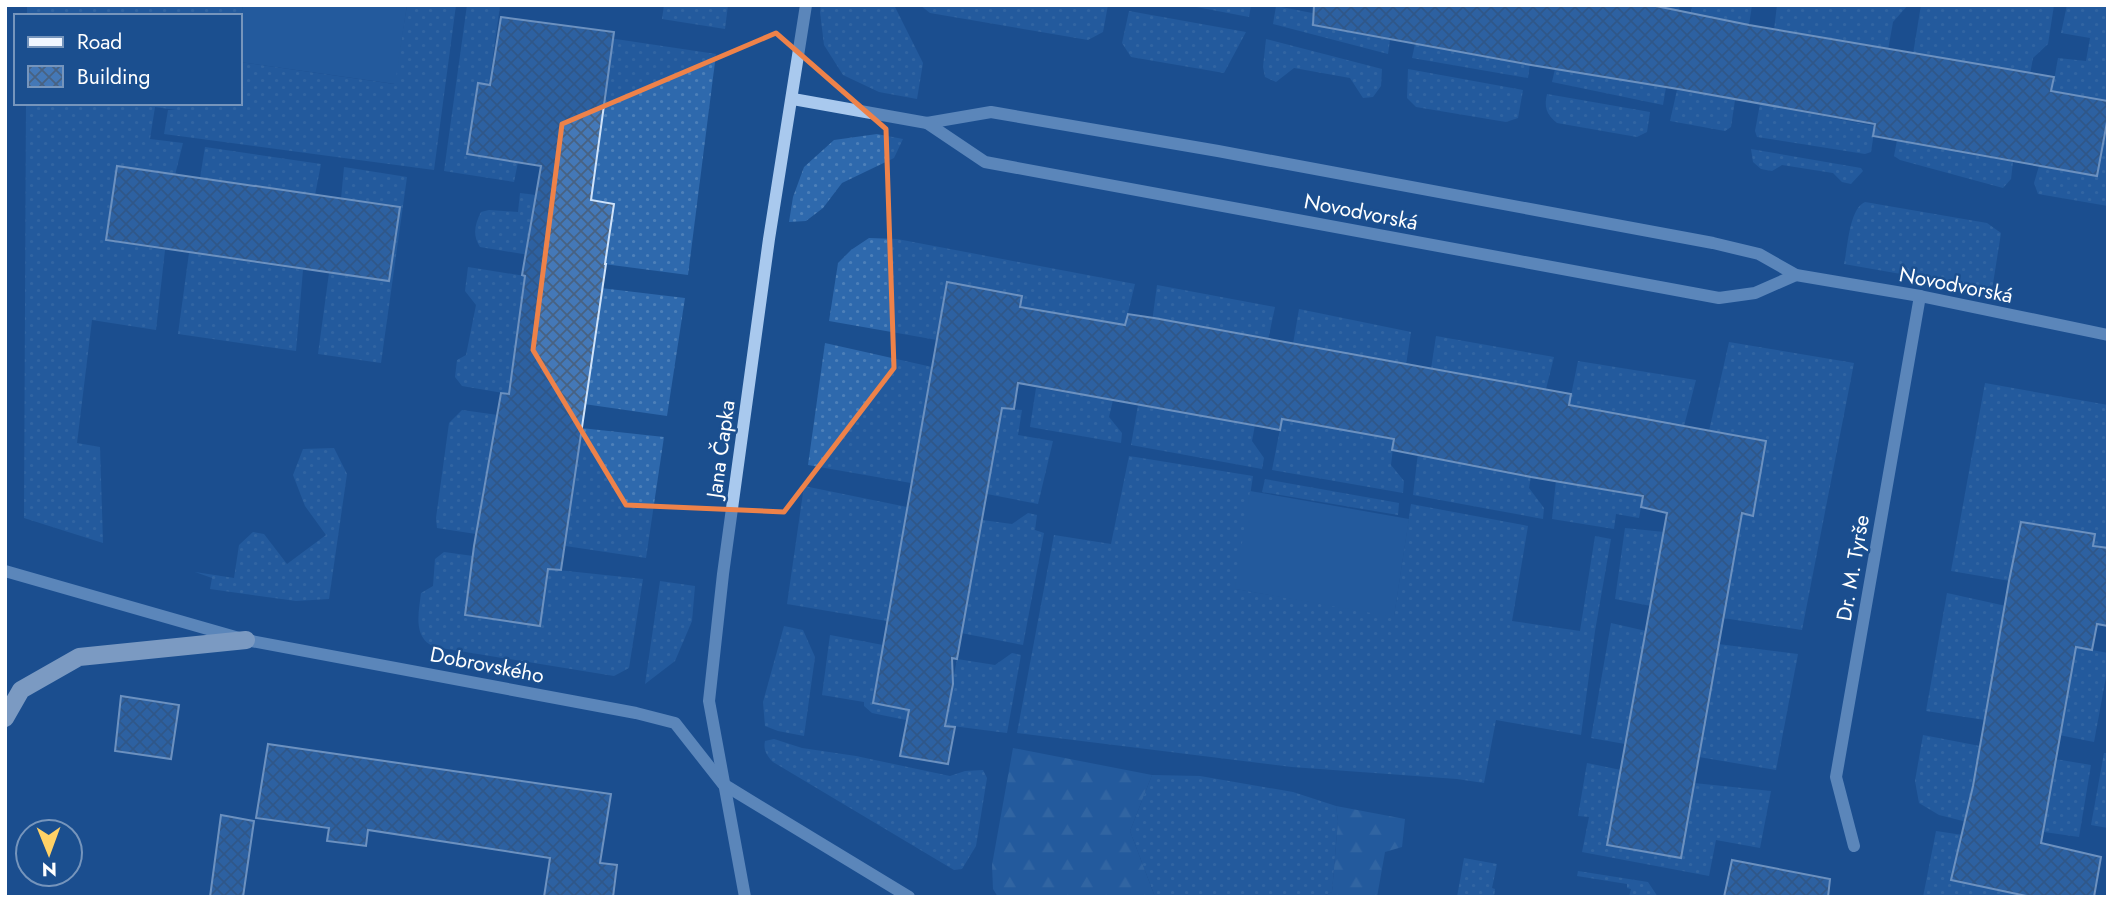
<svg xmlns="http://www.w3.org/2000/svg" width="2113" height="902" viewBox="0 0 2113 902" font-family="Jost,sans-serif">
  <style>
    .grass { fill: url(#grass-dots) }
    .forest { fill: url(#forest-firs) }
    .pitch { fill: #2e69ad }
    .building { fill: url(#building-cross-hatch); stroke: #cfe3fa; stroke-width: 2 }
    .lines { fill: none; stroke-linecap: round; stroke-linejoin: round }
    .minor { stroke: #a9c9ee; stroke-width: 12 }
    .major { stroke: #f0f6ff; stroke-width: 18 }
    .marked { fill: none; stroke: #ee8249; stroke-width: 5; stroke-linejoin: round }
    .labels { text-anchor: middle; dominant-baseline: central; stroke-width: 5; stroke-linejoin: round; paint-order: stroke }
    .street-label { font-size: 21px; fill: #fff; stroke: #1b4f8f }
  </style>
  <defs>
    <pattern id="grass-dots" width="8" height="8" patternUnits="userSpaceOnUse" patternTransform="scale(1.75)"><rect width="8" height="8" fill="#2e69ad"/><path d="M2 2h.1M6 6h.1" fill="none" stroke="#4d80b9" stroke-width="1.8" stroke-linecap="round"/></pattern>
    <pattern id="forest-firs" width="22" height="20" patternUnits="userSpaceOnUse" patternTransform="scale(1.75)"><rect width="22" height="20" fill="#2e69ad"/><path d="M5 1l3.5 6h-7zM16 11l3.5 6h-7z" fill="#4d80b9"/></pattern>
    <pattern id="building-cross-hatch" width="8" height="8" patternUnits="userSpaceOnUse" patternTransform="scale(1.75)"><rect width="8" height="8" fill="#4478b7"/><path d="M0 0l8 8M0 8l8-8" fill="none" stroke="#486282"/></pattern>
  </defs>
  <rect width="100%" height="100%" fill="#1b4f8f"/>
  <g class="grass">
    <path d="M 27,5 L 243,5 L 240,24 L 240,16 L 27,16 Z"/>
    <path d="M 407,5 L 456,5 L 434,170 L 164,134 L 168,110 L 176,110 L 155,107 L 150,139 L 183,143 L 175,175 L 106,240 L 165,250 L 156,330 L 92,320 L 77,443 L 100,447 L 103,543 L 24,518 L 26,103 L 240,103 L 240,62 L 394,84 Z"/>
    <path d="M 467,5 L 500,6 L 489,85 L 477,84 L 466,154 L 518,162 L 514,182 L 444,171 Z"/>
    <path d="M 664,5 L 728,5 L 725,29 L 662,19 Z"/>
    <path d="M 821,5 L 894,5 L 923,63 L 917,99 L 879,92 L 843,75 L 824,45 L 820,12 Z"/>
    <path d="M 920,5 L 1108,5 L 1103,32 L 1088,40 L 930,13 Z"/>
    <path d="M 1186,5 L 1251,5 L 1249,17 Z"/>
    <path d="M 1626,5 L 1680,5 L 1663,105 L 1552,82 L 1555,69 L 1614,78 Z"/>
    <path d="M 1692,5 L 1752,5 L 1749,25 L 1691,13 Z"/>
    <path d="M 1777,5 L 1908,5 L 1893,22 L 1888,50 L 1774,30 Z"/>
    <path d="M 1921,5 L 2054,5 L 2048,44 L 2033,58 L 2028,85 L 1913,54 Z"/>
    <path d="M 2067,5 L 2108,5 L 2108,101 L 2052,91 L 2058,58 L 2086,61 L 2090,38 L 2061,33 Z"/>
    <path d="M 1276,6 L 1333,17 L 1332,29 L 1390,40 L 1388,54 L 1273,24 Z"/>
    <path d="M 1129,11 L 1246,32 L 1224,73 L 1131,57 L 1122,43 Z"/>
    <path d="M 562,31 L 716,54 L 688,275 L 604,264 L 590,200 Z"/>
    <path d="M 1266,39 L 1382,69 L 1381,86 L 1373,97 L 1363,98 L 1350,78 L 1294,68 L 1276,82 L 1265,77 L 1263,67 Z"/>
    <path d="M 1415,44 L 1530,64 L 1528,78 L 1412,58 Z"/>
    <path d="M 1408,69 L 1523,90 L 1518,118 L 1506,122 L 1416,107 L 1407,98 Z"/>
    <path d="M 1677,90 L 1735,100 L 1731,127 L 1725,131 L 1670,121 Z"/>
    <path d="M 1547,94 L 1650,112 L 1647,132 L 1637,137 L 1557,123 C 1546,114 1544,107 1547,94 Z"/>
    <path d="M 1760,104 L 1875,126 L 1871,152 L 1865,154 L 1757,137 L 1755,131 Z"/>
    <path d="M 2108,117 L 2108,206 L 2038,194 L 2034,183 L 2039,166 L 2097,176 Z"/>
    <path d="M 1899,130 L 1957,140 L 1956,152 L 2013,162 L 2011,179 L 2003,188 L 1900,160 L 1894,156 Z"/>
    <path d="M 877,134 L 903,139 L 894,158 L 842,183 L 823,208 L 806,221 L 789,222 L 793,197 L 804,167 L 834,140 Z"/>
    <path d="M 205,147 L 321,164 L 315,195 L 200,178 Z"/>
    <path d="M 1751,149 L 1861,168 L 1863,171 L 1851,184 L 1842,182 L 1833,173 L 1782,165 L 1772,171 L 1761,169 L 1753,162 Z"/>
    <path d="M 344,167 L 407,177 L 381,363 L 318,354 L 329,273 L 389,281 L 399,207 L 341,199 Z"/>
    <path d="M 520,193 L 536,195 L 529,255 L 480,247 C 472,235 475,224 481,212 L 489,210 L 518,212 Z"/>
    <path d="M 1865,202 L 1987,223 L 2001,233 L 1992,290 L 1844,264 C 1848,247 1849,209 1865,202 Z"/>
    <path d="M 869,238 L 897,239 L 1135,284 L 1125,325 L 1020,307 L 1022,295 L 947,282 L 937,340 L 829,321 L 838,263 L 851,250 Z"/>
    <path d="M 189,253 L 303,270 L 296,351 L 178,334 Z"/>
    <path d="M 468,267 L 525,276 L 509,394 L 462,386 L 455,377 L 457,360 L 466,355 L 476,305 L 465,291 Z"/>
    <path d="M 1157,285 L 1275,307 L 1268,340 L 1151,330 Z"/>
    <path d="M 601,288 L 685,298 L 667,416 L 584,404 Z"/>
    <path d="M 1299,309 L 1411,332 L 1406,365 L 1293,344 Z"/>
    <path d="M 1436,336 L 1554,357 L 1543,401 L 1431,369 Z"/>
    <path d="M 1729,342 L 1854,363 L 1802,630 L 1723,618 L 1742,513 L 1753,515 L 1766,442 L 1709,431 Z"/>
    <path d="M 825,343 L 932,367 L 911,483 L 808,465 Z"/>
    <path d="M 1578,361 L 1696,380 L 1684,426 L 1569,405 Z"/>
    <path d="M 1985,383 L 2108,405 L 2108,548 L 2093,546 L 2095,534 L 2021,522 L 2010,581 L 1951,571 Z"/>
    <path d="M 1036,388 L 1113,400 L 1109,417 L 1122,433 L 1121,443 L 1030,427 Z"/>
    <path d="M 1138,405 L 1196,415 L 1257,414 L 1252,441 L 1264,458 L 1262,469 L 1131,445 Z"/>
    <path d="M 1002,408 L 1022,410 L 1018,435 L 1053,441 L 1038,504 L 987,494 Z"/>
    <path d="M 462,410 L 505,416 L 486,473 L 476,534 L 437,528 L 436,518 L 449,423 Z"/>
    <path d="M 1282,419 L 1394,439 L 1391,465 L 1404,481 L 1403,493 L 1272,470 Z"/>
    <path d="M 581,428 L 664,437 L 646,558 L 552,544 Z"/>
    <path d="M 1419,444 L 1474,466 L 1531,476 L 1529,488 L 1544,508 L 1543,519 L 1413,495 Z"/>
    <path d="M 334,448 L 347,474 L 329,599 L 296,601 L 210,589 L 212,578 L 195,572 L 234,578 L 239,545 L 253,532 L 264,534 L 287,564 L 326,535 L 305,506 L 293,475 L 303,449 Z"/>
    <path d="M 1129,456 L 1253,476 L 1236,589 L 1394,616 L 1411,504 L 1528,526 L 1512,621 L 1580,631 L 1595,536 L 1611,539 L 1595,631 L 1581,735 L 1496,720 L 1484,783 L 1457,779 L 1292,767 L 1017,733 L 1054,535 L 1111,544 Z"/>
    <path d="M 1265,479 L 1399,503 L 1398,515 L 1262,492 Z"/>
    <path d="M 1556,480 L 1643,496 L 1639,518 L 1616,514 L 1614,529 L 1552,519 Z"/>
    <path d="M 804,486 L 907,507 L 887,621 L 787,604 Z"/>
    <path d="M 1028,513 L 1037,515 L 1035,530 L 1044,533 L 1023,645 L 961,633 L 982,520 L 1012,524 Z"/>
    <path d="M 1625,528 L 1664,532 L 1651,606 L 1615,599 Z"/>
    <path d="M 444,552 L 473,556 L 464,615 L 539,626 L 548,569 L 643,579 L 629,668 L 614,676 L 435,647 C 412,638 419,612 421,593 L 433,586 L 435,559 Z"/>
    <path d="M 660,581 L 695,586 L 692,621 L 675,661 L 645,684 Z"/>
    <path d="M 1947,593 L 2006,606 L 1985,720 L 1926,711 Z"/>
    <path d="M 1611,623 L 1646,631 L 1625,744 L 1591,738 Z"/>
    <path d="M 784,626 L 803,630 L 815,657 L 804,736 L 778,731 L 765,726 L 763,702 Z"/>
    <path d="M 830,635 L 883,645 L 873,703 L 946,716 L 957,659 L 995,665 L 1012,653 L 1021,655 L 1007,733 L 906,720 L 872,713 L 864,706 L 864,702 L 822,695 Z"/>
    <path d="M 1718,644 L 1798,654 L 1776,770 L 1699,757 Z"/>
    <path d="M 2076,647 L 2108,653 L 2108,666 L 2094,742 L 2059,735 Z"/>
    <path d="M 1923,735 L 1980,746 L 1967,822 L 1939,815 L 1919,803 L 1915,781 Z"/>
    <path d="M 774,739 L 802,748 L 856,756 L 950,776 L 965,771 L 983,770 L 987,778 L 976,846 L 962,869 L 954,870 L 773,762 C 767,756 763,750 765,741 Z"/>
    <path d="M 2104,753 L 2108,753 L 2108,828 L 2091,825 Z"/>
    <path d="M 2055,759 L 2091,765 L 2079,837 L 1987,824 Z"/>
    <path d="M 1587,763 L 1621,770 L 1659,850 L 1682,854 L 1694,783 L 1771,791 L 1760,848 L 1716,840 L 1709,876 L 1582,852 L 1589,817 L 1578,816 Z"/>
    <path d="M 1152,775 L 1200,776 L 1293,792 L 1336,806 L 1338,821 L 1332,892 L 1321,897 L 1155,897 L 1130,831 Z"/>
    <path d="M 1936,831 L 2076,852 L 2018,882 L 2016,897 L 1923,897 Z"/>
    <path d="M 1464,858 L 1497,864 L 1492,888 L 1495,889 L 1494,897 L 1457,897 Z"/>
    <path d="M 1578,871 L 1648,882 L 1658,897 L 1629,897 L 1631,889 L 1627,888 L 1627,884 L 1577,876 Z"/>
  </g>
  <g class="forest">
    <path d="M 1013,748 L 1152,775 L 1130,831 L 1155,897 L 998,897 L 993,889 L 992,865 Z"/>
    <path d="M 1336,806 L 1405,819 L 1402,847 L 1385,852 L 1377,897 L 1321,897 L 1332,892 L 1338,821 Z"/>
  </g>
  <g class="pitch">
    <path d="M 243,5 L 407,5 L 395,84 L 240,62 L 240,24 Z"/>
    <path d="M 1250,491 L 1409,519 L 1394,617 L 1235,589 Z"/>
  </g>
  <g class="building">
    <path d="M 1314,5 L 1651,5 L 1749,25 L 2054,77 L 2051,91 L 2108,101 L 2108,117 L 2097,176 L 1873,136 L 1875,124 L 1678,89 L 1531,65 L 1313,25 Z"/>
    <path d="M 501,17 L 614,32 L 591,200 L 614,204 L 605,264 L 606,264 L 561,570 L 548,569 L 540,626 L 465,615 L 474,546 L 501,393 L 509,394 L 525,276 L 522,275 L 541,166 L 467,154 L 478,83 L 490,85 Z"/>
    <path d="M 117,166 L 400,207 L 389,281 L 106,240 Z"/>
    <path d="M 947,282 L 1022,296 L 1020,307 L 1125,325 L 1128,314 L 1154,318 L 1571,394 L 1569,405 L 1766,441 L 1753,516 L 1742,513 L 1681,858 L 1607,845 L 1667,513 L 1641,507 L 1643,496 L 1531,477 L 1392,450 L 1394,439 L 1282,419 L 1280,430 L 1018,383 L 1014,409 L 1002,408 L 957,659 L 952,658 L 953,684 L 945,726 L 955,727 L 948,764 L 900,756 L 909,710 L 873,703 Z"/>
    <path d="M 2021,522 L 2095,534 L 2093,546 L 2108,548 L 2108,626 L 2097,624 L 2092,650 L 2076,647 L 2041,843 L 2101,857 L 2094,897 L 2031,897 L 1951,880 L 1973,786 L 2009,581 Z"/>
    <path d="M 121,696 L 179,705 L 171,759 L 115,751 Z"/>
    <path d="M 268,744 L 611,794 L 600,863 L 617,865 L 613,897 L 544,897 L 550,858 L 368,830 L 366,846 L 327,841 L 329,828 L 256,818 Z"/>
    <path d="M 221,815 L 254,821 L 243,897 L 210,897 Z"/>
    <path d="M 1732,860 L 1830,879 L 1828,897 L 1724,897 Z"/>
  </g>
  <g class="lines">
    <g class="minor">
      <path d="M 793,99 L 927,123 L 991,112 L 1218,151 L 1713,243 L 1759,254 L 1796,275 L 1920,296 L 2108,335"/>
      <path d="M 927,123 L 985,162 L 1719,298 L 1755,293 L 1796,275"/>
      <path d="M 5,571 L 246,640 L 636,713 L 675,723 L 723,784 L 909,897"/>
      <path d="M 1854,846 L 1836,777 L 1920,296"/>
      <path d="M 745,897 L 709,701 L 723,574 L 769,239 L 806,5"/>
    </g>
    <path class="major" d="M 5,718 L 21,690 L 79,657 L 246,640"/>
  </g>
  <path d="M0 0H2113V902H0ZM 776,33 L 886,129 L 894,368 L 784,512 L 626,505 L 533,350 L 562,124 Z" fill="#1b4f8f" fill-opacity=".55" fill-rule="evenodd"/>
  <path class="marked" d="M 776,33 L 886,129 L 894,368 L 784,512 L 626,505 L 533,350 L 562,124 Z"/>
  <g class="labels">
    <g class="street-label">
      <text transform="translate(1361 212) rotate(11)">Novodvorská</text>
      <text transform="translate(1956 285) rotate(11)">Novodvorská</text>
      <text transform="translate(721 449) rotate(-82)">Jana Čapka</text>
      <text transform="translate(1853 568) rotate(-80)">Dr. M. Tyrše</text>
      <text transform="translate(487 665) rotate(11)">Dobrovského</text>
    </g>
  </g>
  <rect width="2113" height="902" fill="none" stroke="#ffffff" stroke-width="14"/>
  <rect x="14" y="14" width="228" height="91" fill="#1b4f8f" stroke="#7695bc" stroke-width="2"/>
  <rect x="28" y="37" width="35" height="10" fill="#f0f6ff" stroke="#7695bc" stroke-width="2"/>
  <text x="77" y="49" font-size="21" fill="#ffffff">Road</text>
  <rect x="28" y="66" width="35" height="21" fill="url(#building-cross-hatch)" stroke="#7695bc" stroke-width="2"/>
  <text x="77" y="84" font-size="21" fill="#ffffff">Building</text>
  <g transform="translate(49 853) rotate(179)"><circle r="33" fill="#1b4f8f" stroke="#7695bc" stroke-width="2"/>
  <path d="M0-5L12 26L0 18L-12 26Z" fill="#ffd166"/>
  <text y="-10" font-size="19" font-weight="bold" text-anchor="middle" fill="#ffffff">N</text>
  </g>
</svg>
